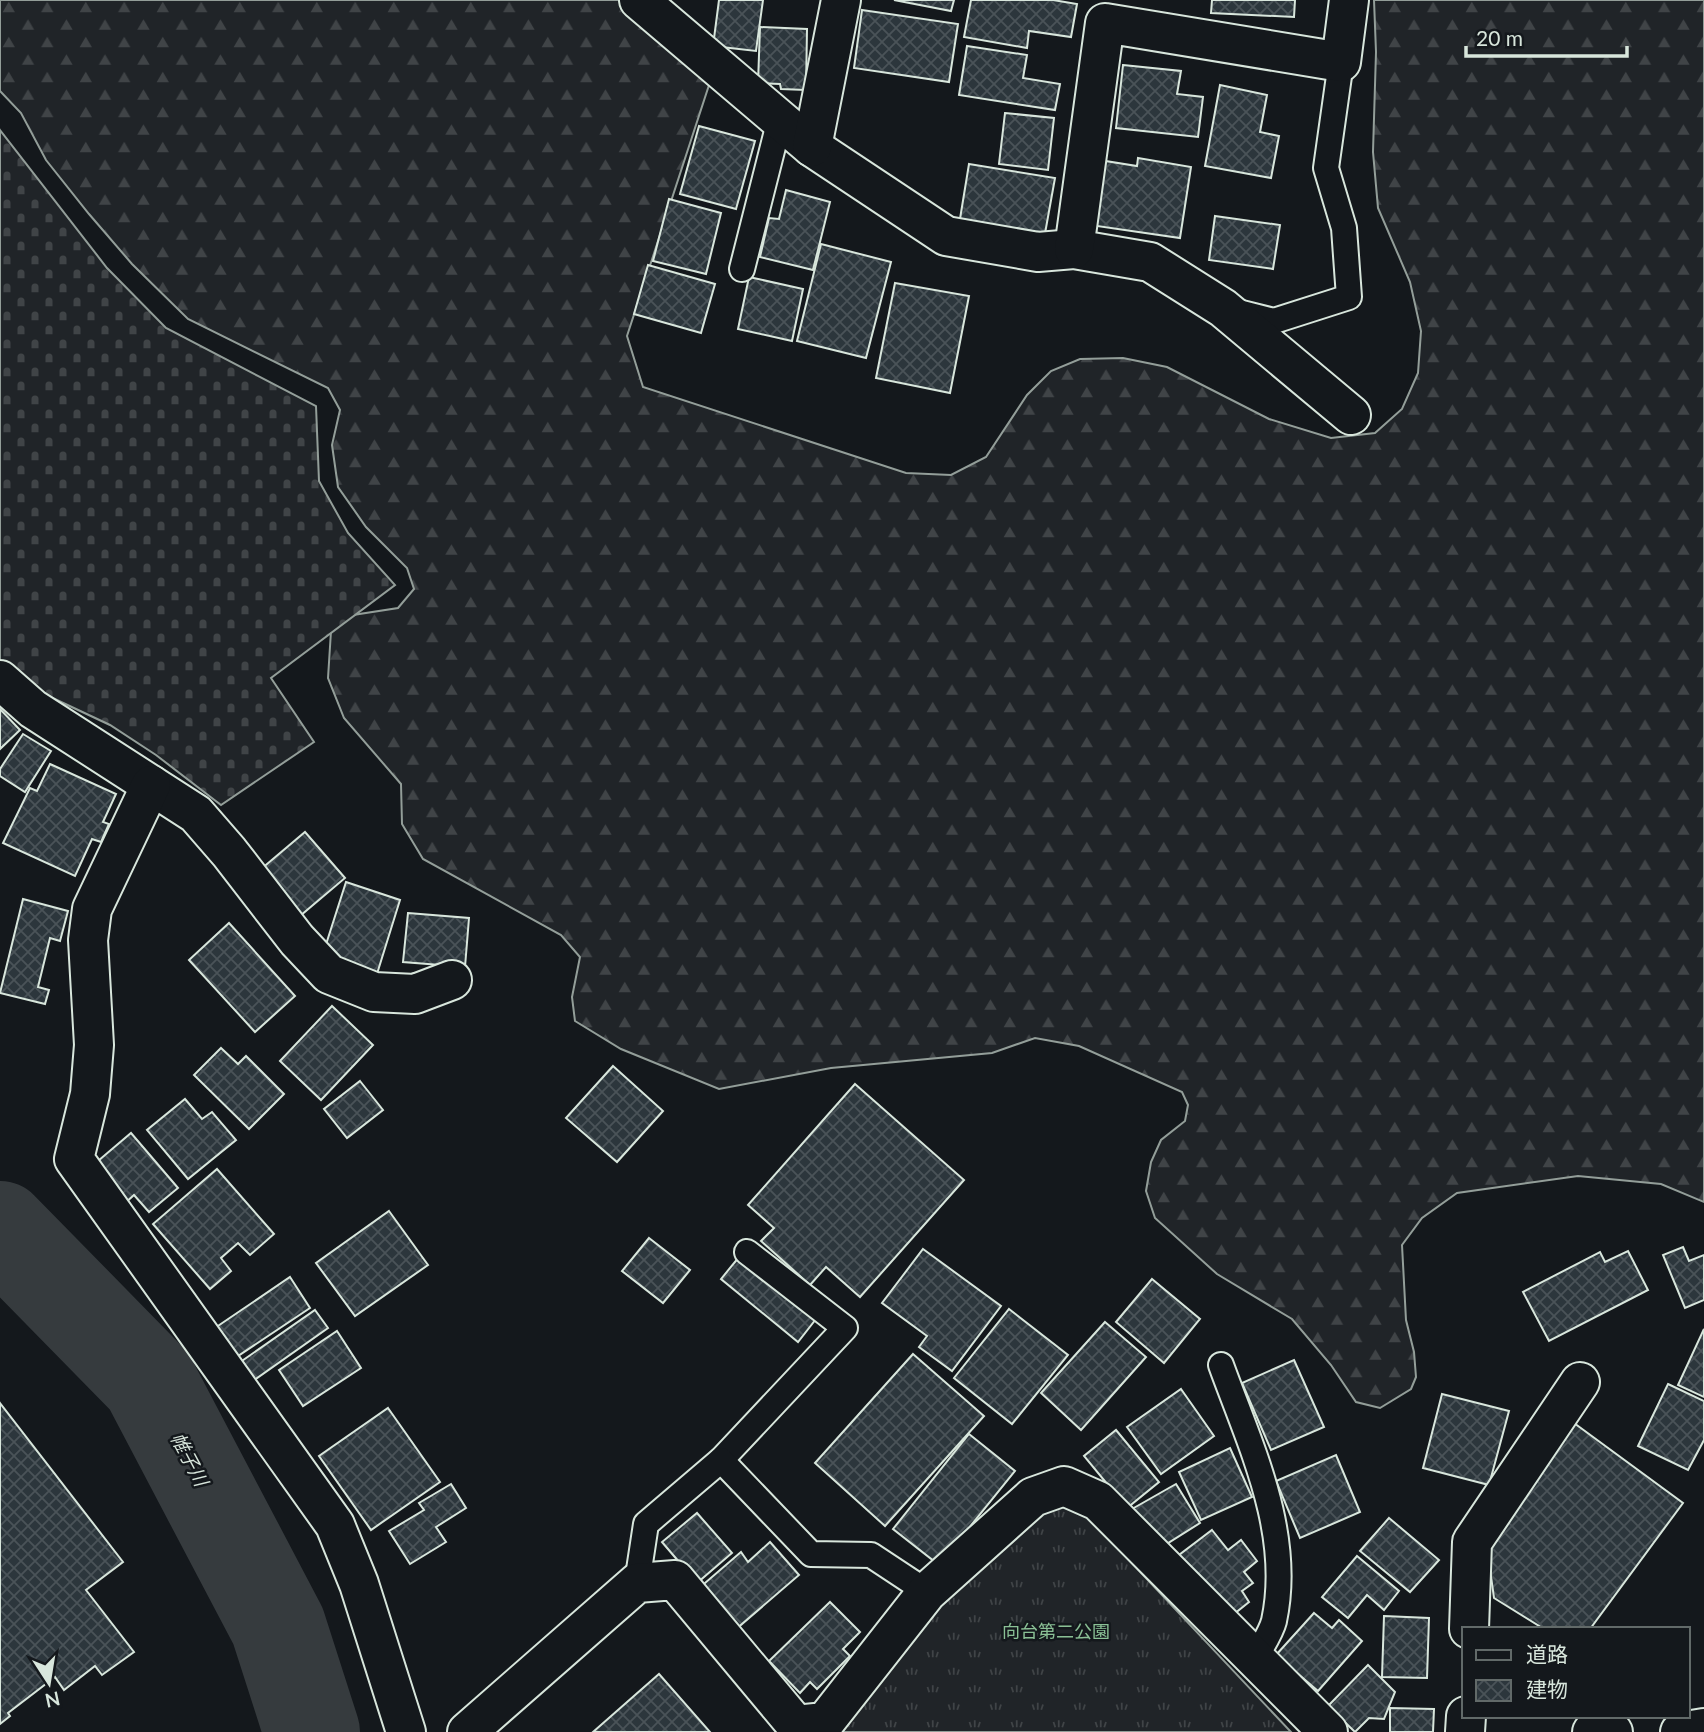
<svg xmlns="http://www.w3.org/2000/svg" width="1704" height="1732" viewBox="0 0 1704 1732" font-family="Lato,'Noto Sans JP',sans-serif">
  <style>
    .grass { fill: url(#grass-tufts); stroke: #939e99; stroke-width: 2 }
    .forest { fill: url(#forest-firs); stroke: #939e99; stroke-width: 2 }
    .cemetery { fill: url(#cemetery-stones); stroke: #939e99; stroke-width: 2 }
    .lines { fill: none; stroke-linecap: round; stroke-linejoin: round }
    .river { stroke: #363b3e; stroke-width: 96 }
    .building { fill: url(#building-cross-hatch); stroke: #d8e6dc; stroke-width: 2 }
    .service-casing { stroke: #d8e6dc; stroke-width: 28 }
    .minor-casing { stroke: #d8e6dc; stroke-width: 42 }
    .service { stroke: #14181c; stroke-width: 24 }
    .minor { stroke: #14181c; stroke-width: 38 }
    .labels { text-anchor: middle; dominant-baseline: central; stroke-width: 5; stroke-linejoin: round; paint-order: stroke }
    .park-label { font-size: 18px; fill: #8ac095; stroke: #14181c }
    .water-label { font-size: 19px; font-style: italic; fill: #d8e6dc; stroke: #14181c }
  </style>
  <defs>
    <pattern id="grass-tufts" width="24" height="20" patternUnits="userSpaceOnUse" patternTransform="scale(1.75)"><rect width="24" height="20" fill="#202428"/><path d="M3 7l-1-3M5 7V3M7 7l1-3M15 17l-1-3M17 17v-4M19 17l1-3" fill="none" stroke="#404447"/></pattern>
    <pattern id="forest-firs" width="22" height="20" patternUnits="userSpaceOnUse" patternTransform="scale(1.75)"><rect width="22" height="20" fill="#202428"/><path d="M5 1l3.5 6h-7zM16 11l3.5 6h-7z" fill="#404447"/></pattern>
    <pattern id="cemetery-stones" width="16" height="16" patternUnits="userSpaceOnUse" patternTransform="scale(1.75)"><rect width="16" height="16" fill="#202428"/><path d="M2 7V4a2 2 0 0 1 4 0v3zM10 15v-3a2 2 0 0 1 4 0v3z" fill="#404447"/></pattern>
    <pattern id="building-cross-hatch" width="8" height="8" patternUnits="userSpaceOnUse" patternTransform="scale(1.75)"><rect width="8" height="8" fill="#2c363c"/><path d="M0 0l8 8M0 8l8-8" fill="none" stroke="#4a5358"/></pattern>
  </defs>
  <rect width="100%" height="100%" fill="#14181c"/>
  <path class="grass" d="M 1060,1503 L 1079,1507 L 1291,1732 L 834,1732 L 941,1598 L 1038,1510 Z"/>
  <path class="forest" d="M 0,0 L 621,0 L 710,82 L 627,336 L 643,387 L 906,473 L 951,475 L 986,457 L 1027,395 L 1051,371 L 1080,359 L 1123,358 L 1167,367 L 1269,419 L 1331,438 L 1375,433 L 1402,409 L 1418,373 L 1421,331 L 1410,282 L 1378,208 L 1373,152 L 1376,52 L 1374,0 L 1704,0 L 1704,1202 L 1661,1184 L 1578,1176 L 1457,1193 L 1422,1218 L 1402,1245 L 1406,1320 L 1414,1352 L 1416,1377 L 1411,1389 L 1380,1408 L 1356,1402 L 1331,1365 L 1292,1319 L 1217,1274 L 1155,1218 L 1146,1191 L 1151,1162 L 1161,1140 L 1185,1121 L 1188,1105 L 1182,1092 L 1079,1046 L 1035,1038 L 992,1053 L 831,1068 L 719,1089 L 621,1049 L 575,1021 L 572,997 L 580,957 L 561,935 L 423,859 L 402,824 L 401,784 L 344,718 L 328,678 L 331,631 L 353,615 L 398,608 L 414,589 L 407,568 L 366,527 L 338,487 L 332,445 L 340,410 L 328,388 L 188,319 L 132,264 L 89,214 L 46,160 L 21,113 L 0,91 Z"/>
  <path class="cemetery" d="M 0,130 L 107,268 L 166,328 L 316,406 L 319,481 L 348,533 L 395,585 L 271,678 L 314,742 L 221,805 L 156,755 L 110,725 L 42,693 L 0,666 Z"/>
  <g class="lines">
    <path class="river" d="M 0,1229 L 149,1381 L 278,1626 L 312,1732"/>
  </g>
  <g class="building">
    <path d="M 719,0 L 763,0 L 756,51 L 713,46 Z"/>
    <path d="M 894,0 L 954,0 L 951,11 Z"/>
    <path d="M 971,0 L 1053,0 L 1077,4 L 1071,37 L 1029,31 L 1027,48 L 964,37 Z"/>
    <path d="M 1212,0 L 1295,0 L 1294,17 L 1211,13 Z"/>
    <path d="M 862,10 L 958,24 L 949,82 L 854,68 Z"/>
    <path d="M 760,27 L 807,29 L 806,90 L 781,89 L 780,84 L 758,83 Z"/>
    <path d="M 967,46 L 1027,55 L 1023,78 L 1060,84 L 1055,110 L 959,95 Z"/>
    <path d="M 1123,65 L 1181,71 L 1177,94 L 1203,97 L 1198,137 L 1116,128 Z"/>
    <path d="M 1220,85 L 1267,95 L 1260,132 L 1279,136 L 1271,178 L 1205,166 Z"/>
    <path d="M 1005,113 L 1054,118 L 1048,170 L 999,164 Z"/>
    <path d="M 699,126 L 755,141 L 736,209 L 680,194 Z"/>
    <path d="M 1138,158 L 1191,167 L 1180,238 L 1090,225 L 1099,160 L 1137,166 Z"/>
    <path d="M 969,164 L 1055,178 L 1044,239 L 959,225 Z"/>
    <path d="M 786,190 L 830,202 L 813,270 L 760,257 L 769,218 L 779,219 Z"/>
    <path d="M 669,199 L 721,213 L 706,274 L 653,261 Z"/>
    <path d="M 1215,216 L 1280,225 L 1273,269 L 1209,260 Z"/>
    <path d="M 821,244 L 891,262 L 866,358 L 797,341 Z"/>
    <path d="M 648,265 L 715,284 L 701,333 L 634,314 Z"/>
    <path d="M 749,277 L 803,289 L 792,341 L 738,329 Z"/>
    <path d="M 895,283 L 969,296 L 950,393 L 876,378 Z"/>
    <path d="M 0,709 L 20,730 L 0,749 Z"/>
    <path d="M 23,734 L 51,751 L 25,792 L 0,776 L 0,769 Z"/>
    <path d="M 50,764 L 116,794 L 103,822 L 109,824 L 101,842 L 92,839 L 75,876 L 3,843 L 30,788 L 37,791 Z"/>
    <path d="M 305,832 L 345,878 L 294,921 L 254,875 Z"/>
    <path d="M 346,882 L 400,900 L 376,977 L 321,960 Z"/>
    <path d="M 23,899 L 68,911 L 60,941 L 50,938 L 38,987 L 49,990 L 45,1004 L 0,993 Z"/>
    <path d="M 408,913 L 469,918 L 465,967 L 403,962 Z"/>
    <path d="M 229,923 L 295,996 L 255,1032 L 189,960 Z"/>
    <path d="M 332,1006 L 373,1045 L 321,1100 L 280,1061 Z"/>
    <path d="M 221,1048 L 238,1064 L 246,1056 L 284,1094 L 249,1129 L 194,1075 Z"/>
    <path d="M 613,1066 L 663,1111 L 617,1162 L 566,1118 Z"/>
    <path d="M 360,1081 L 383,1110 L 347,1138 L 324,1109 Z"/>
    <path d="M 855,1084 L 964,1180 L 860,1297 L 826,1267 L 810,1285 L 761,1241 L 774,1228 L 748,1205 Z"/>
    <path d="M 185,1099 L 202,1119 L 212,1112 L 236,1140 L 188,1179 L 147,1130 Z"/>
    <path d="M 131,1133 L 178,1188 L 149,1212 L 134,1195 L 124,1204 L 92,1166 Z"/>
    <path d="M 217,1169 L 274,1234 L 250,1255 L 238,1243 L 221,1258 L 231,1271 L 210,1289 L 153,1224 Z"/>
    <path d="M 389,1211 L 428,1265 L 355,1316 L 316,1263 Z"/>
    <path d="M 649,1238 L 690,1270 L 663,1303 L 622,1271 Z"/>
    <path d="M 1683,1247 L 1689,1261 L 1704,1255 L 1704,1300 L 1685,1308 L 1663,1255 Z"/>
    <path d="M 923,1249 L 1001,1306 L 952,1371 L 919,1347 L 927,1336 L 882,1303 Z"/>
    <path d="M 1628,1251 L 1648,1290 L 1549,1341 L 1523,1292 L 1600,1252 L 1605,1262 Z"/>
    <path d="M 739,1257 L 816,1319 L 798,1342 L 721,1279 Z"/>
    <path d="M 290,1277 L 310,1308 L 232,1360 L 212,1330 Z"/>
    <path d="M 1152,1279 L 1200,1319 L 1164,1363 L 1116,1322 Z"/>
    <path d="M 1009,1309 L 1068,1355 L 1012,1424 L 954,1378 Z"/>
    <path d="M 315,1310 L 328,1328 L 253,1381 L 239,1363 Z"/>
    <path d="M 1105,1322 L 1146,1357 L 1081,1430 L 1041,1393 Z"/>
    <path d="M 1704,1329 L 1704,1397 L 1678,1385 Z"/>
    <path d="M 337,1331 L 361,1368 L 303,1406 L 279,1370 Z"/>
    <path d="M 913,1354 L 984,1416 L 885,1526 L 815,1463 Z"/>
    <path d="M 1294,1360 L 1324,1427 L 1271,1450 L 1242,1383 Z"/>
    <path d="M 1668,1384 L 1704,1401 L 1704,1440 L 1688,1470 L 1638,1446 Z"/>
    <path d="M 1181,1389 L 1214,1436 L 1161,1474 L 1127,1427 Z"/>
    <path d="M 1442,1394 L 1509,1411 L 1489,1485 L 1423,1468 Z"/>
    <path d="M 0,1403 L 123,1562 L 86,1590 L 134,1652 L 102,1675 L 95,1666 L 64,1690 L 55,1677 L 8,1713 L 10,1716 L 0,1724 Z"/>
    <path d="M 388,1408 L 440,1482 L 371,1530 L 319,1456 Z"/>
    <path d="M 1574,1423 L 1683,1503 L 1590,1629 L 1544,1629 L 1494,1598 L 1486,1541 Z"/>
    <path d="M 1116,1430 L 1159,1482 L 1127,1508 L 1084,1456 Z"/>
    <path d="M 969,1434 L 1015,1471 L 939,1565 L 893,1529 Z"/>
    <path d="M 1230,1448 L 1252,1497 L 1201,1520 L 1179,1472 Z"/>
    <path d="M 1336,1455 L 1360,1512 L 1300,1538 L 1276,1481 Z"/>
    <path d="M 451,1484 L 466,1508 L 436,1527 L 446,1542 L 410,1564 L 389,1531 L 424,1510 L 419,1503 Z"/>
    <path d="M 1176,1484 L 1200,1523 L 1157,1550 L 1132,1509 Z"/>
    <path d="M 697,1513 L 732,1553 L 697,1583 L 662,1542 Z"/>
    <path d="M 1389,1518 L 1439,1560 L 1410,1592 L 1360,1551 Z"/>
    <path d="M 1212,1530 L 1228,1550 L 1241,1540 L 1257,1561 L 1244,1572 L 1253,1583 L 1242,1591 L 1249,1602 L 1229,1618 L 1179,1555 Z"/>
    <path d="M 770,1542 L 799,1575 L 735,1630 L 698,1589 L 741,1552 L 748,1562 Z"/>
    <path d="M 1357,1556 L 1399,1591 L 1384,1610 L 1367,1595 L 1348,1618 L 1322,1597 Z"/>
    <path d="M 830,1602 L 860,1632 L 843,1649 L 850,1656 L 817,1689 L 810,1682 L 800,1693 L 769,1661 Z"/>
    <path d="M 1314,1613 L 1332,1628 L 1339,1620 L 1362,1641 L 1318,1691 L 1276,1655 Z"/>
    <path d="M 1384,1616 L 1429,1618 L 1427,1678 L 1382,1677 Z"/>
    <path d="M 1368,1665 L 1395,1692 L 1384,1719 L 1369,1718 L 1355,1732 L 1328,1706 Z"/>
    <path d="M 659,1674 L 710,1732 L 593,1732 Z"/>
    <path d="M 1390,1708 L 1434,1709 L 1433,1732 L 1390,1732 Z"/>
  </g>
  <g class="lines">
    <g class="service-casing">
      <g id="service">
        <path d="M 742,269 L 780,119"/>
        <path d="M 1234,311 L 1274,321 L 1349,297 L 1344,228 L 1326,168 L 1341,62"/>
        <path d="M 1221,1365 C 1250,1445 1293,1533 1274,1621 C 1271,1633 1261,1647 1255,1659"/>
        <path d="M 721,1460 L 845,1328 L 747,1252"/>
        <path d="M 637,1583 L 646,1524 L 721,1460 L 811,1554 L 871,1555 L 927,1592"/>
      </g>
    </g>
    <g class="minor-casing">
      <g id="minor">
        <path d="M 639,0 L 812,147 L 946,236 L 1038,252 L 1074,249 L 1150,262 L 1223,308 L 1351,415"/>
        <path d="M 812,147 L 841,0"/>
        <path d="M 1074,249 L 1105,23 L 1341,62 L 1349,0"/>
        <path d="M 0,680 L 33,709 L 196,814 L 229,852 L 297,940 L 329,974 L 374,992 L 415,994 L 452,980"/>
        <path d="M 151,785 L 92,909 L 88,940 L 94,1045 L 90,1094 L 74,1159 L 335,1525 L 359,1584 L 406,1732"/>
        <path d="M 1469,1629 L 1472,1542 L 1580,1382"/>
        <path d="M 467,1732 L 637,1583 L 675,1580 L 796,1725 L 825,1722 L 927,1592 L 1033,1497 L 1064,1486 L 1098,1501 L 1328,1732"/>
        <path d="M 1465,1732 L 1466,1716"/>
        <path d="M 1592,1732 L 1613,1732"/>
        <path d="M 1680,1732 L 1704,1728"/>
      </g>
    </g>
    <use href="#service" class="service"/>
    <use href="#minor" class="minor"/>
  </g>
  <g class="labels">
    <g class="park-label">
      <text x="1056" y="1631">向台第二公園</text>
    </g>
    <g class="water-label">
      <text transform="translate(190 1459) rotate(62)">帷子川</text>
    </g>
  </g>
  <rect x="1462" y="1627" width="228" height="91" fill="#14181c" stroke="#626a69" stroke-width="2"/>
  <rect x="1476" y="1650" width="35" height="10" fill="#14181c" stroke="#626a69" stroke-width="2"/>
  <text x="1526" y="1662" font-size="21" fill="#d8e6dc">道路</text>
  <rect x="1476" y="1680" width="35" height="21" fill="url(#building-cross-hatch)" stroke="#626a69" stroke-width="2"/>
  <text x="1526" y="1697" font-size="21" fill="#d8e6dc">建物</text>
  <g transform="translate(49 1683) rotate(168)" stroke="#14181c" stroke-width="5" paint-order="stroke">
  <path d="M0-5L12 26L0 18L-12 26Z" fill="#d8e6dc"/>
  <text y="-10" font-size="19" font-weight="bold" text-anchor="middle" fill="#d8e6dc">N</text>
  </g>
  <path d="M1466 46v10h161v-10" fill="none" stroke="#d8e6dc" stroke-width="3.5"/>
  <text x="1476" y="46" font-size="21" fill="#d8e6dc" stroke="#14181c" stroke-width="5" paint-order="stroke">20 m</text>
</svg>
